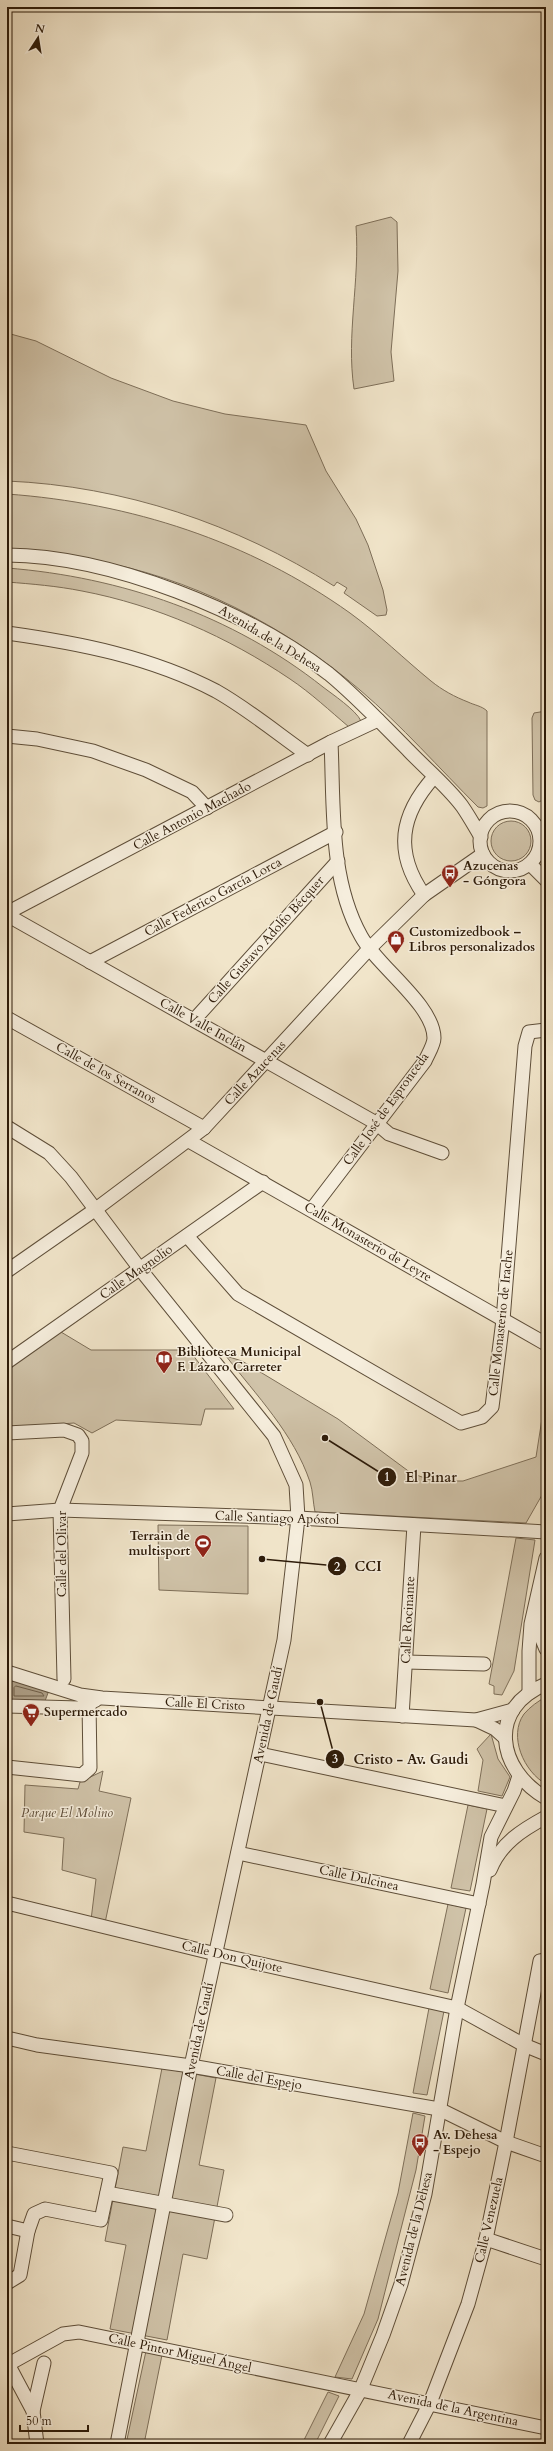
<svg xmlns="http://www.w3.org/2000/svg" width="553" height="2451" viewBox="0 0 553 2451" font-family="Cardo,serif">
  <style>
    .green { fill: #d0c3a9; stroke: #7e6f59 }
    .water { fill: #aea088; stroke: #7a6b55 }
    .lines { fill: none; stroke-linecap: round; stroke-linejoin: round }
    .shore { stroke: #6e5e48; stroke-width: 1 }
    .minor-casing { stroke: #5e4e39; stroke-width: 15 }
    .minor { stroke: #f6eedd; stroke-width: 13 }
    .labels { text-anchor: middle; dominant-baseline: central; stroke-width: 3; stroke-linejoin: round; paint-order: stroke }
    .street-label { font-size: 13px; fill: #2d1b09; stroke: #f6eedd }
    .poi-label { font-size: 13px; font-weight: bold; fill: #2d1b09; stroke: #f6eedd; text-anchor: start }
    .park-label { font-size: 13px; font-style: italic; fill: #5e4d39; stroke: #f6eedd }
    .leader { fill: none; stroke: #2d1b09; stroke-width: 1.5 }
    .callout-dot { fill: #2d1b09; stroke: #f6eedd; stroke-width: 1.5 }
    .mark-label { font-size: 12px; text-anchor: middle; font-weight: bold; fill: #fff }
    .callout-label { font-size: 14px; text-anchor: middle; font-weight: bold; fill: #2d1b09; stroke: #f6eedd; stroke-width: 3; stroke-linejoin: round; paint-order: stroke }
  </style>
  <rect width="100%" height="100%" fill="#f1e5ca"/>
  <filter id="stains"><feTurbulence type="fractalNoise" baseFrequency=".005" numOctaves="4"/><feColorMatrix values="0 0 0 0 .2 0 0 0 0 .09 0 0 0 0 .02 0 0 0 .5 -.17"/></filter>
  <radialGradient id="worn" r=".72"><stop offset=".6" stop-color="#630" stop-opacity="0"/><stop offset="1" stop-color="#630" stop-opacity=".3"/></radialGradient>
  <g class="green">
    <path d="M 391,217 L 397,222 L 398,271 L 391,352 L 394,381 L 354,389 C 346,335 360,281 356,226 Z"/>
    <path d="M 7,333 L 36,341 L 111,378 L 173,401 L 225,414 L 306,425 L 326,471 L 356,519 L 368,545 L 383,590 L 387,610 L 386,615 L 377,616 L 344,593 L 347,588 L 337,582 L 334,586 C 236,524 124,486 7,481 Z"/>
    <path d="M 7,494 C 131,503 249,541 350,613 C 379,634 404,659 431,681 C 442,690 455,697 468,702 C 474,705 482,706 487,711 L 487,806 L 483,808 L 478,807 C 439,768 402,726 360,690 C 285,626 189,576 91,560 C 63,555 35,553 7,549 Z"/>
    <path d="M 7,568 C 121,577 232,615 323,687 C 332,694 356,710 361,721 L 349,727 C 330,711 311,693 290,679 C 228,637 156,605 82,591 C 57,586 32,584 7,582 Z"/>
    <path d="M 546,711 L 546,798 L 539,802 L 535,800 L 533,795 L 532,718 L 534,713 Z"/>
    <circle cx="511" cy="841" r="20"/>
    <path d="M 61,1332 L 91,1350 L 189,1350 L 234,1409 L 205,1409 L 201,1425 L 116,1420 L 92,1433 L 74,1423 L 7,1428 L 7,1370 Z"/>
    <path d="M 226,1356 L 242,1361 L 338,1419 L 411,1473 L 433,1481 L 463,1481 L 536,1457 L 546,1393 L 546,1467 L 542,1495 L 526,1523 L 315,1512 C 313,1503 313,1491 310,1482 C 294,1434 256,1395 226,1356 Z"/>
    <path d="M 158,1525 L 248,1526 L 248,1594 L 159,1590 Z"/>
    <path d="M 516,1538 L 535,1540 L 514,1671 L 502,1695 L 494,1694 L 494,1686 L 489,1684 Z"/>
    <path d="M 546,1697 L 546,1784 C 524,1772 508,1736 524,1714 C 530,1707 538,1701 546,1697 Z"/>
    <path d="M 491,1734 L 498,1759 L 510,1777 L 502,1796 L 478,1791 L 483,1760 L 477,1749 Z"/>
    <path d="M 103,1771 L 99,1791 L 131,1798 L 105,1923 L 91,1920 L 96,1879 L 62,1870 L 64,1838 L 24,1832 L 25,1785 L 78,1789 L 80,1782 Z"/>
    <path d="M 468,1805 L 487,1809 L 470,1891 L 451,1888 Z"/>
    <path d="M 448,1904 L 466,1908 L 448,1993 L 430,1989 Z"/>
    <path d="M 429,2008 L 444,2011 L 427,2095 L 413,2093 Z"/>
    <path d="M 162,2068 L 216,2078 L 199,2165 L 224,2170 L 207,2259 L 183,2254 L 167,2340 L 110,2329 L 126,2245 L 105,2241 L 123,2147 L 146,2151 Z"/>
    <path d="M 413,2113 L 425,2116 L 416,2170 L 378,2319 L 352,2379 L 335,2377 L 364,2314 L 398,2193 Z"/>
    <path d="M 146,2351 L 162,2355 L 144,2444 L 126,2444 Z"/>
    <path d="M 328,2392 L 339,2396 L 315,2444 L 302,2444 Z"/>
  </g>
  <path class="water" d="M 10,1680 L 43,1689 L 48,1693 L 45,1701 L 9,1700 Z"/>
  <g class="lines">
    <path class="shore" d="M 16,1686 L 42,1693 L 44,1696 L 14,1696 L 14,1688 Z"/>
    <g class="minor-casing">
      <g id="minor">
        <path d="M 7,555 C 111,556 248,611 329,674 C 357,697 382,724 408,750 C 425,768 447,786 462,806 C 469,816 475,827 481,837"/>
        <path d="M 7,633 C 79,643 151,657 216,691 C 248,709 278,734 308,755"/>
        <path d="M 7,736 L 37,739 L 93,751 L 146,770 L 192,792 L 207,808"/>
        <circle cx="510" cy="841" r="30"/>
        <path d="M 530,864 L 546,880"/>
        <path d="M 424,895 C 394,852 400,815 434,777"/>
        <path d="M 7,913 L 331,742 L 378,720"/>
        <path d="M 7,915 L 376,1123 L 389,1134 L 442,1153"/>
        <path d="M 90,962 L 336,832"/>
        <path d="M 7,1018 L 204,1128"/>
        <path d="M 194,1020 L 338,861"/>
        <path d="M 7,1127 L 49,1153 L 71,1177 L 140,1269 L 274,1436 L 296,1485 L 298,1518 L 284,1640 L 191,2066 L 117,2444"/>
        <path d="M 189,1141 L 546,1344"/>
        <path d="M 312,1209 L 425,1061 C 428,1054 434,1045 434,1038 C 434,1005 377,966 361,936 C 329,879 334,805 331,742"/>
        <path d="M 187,1236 L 238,1294 L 461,1423 L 482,1417 L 492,1407 L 503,1320 L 525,1046 L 529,1032 L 546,1030"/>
        <path d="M 7,1271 L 96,1209 L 204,1128 L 369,949 L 424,895 L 483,854"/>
        <path d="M 7,1362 L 263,1182"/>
        <path d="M 7,1433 L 64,1430 L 78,1435 L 82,1441 L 82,1453 L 60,1510 L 64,1679"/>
        <path d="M 7,1514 L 60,1510 L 298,1518 L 546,1532"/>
        <path d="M 537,1614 L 541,1637 L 546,1649"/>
        <path d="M 406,1662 L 484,1664"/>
        <path d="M 7,1672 L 80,1695 L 102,1698 L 476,1720 L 513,1710"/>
        <path d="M 546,1684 C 487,1708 497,1770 546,1798"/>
        <path d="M 529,1693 L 529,1651 L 531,1624 L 546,1558"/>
        <path d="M 7,1706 L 79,1708 L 96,1700"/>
        <path d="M 402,1716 L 414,1525"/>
        <path d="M 476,1720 L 495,1729 L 505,1738"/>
        <path d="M 260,1754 L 506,1806"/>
        <path d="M 7,1767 L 82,1775 L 90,1768 L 89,1702"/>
        <path d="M 238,1853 L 479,1904"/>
        <path d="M 490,1870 C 501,1843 522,1830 546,1817"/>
        <path d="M 7,1903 L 216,1954 L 457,2008 L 524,2045 L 546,2054"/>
        <path d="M 7,2038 L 37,2045 L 191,2066 L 439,2109 L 506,2142 L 546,2156"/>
        <path d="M 7,2153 L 111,2173 L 101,2220 L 45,2209 L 34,2214 L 28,2231 L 7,2226"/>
        <path d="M 107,2193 L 226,2215"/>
        <path d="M 486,2239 L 546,2259"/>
        <path d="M 7,2283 L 20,2275 L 28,2231"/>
        <path d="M 8,2364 L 33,2411 L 37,2444"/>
        <path d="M 7,2365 L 63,2334 L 79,2332 L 546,2428"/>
        <path d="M 33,2411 L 44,2363"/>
        <path d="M 330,2444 L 360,2391 L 383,2335 L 401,2284 L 425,2194 L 457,2008 L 483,1884 L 491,1837 L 514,1791 L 519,1776"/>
        <path d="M 409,2444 L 430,2403 L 468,2304 L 486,2239 L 506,2142 L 540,1961 L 546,1960"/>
      </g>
    </g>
    <use href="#minor" class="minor"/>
  </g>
  <defs>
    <g id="bus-pin" transform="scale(0.9)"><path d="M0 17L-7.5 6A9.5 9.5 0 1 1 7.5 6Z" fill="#8f2418" stroke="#f6eedd"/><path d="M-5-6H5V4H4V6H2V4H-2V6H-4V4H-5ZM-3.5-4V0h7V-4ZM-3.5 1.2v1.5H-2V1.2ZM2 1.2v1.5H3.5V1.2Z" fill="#fff"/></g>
    <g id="shop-pin" transform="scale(0.9)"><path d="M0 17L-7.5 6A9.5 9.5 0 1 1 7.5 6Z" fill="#8f2418" stroke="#f6eedd"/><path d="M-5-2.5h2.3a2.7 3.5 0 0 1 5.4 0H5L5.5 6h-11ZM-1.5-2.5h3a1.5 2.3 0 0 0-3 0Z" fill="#fff"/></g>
    <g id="library-pin" transform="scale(0.9)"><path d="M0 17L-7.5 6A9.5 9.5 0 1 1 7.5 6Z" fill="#8f2418" stroke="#f6eedd"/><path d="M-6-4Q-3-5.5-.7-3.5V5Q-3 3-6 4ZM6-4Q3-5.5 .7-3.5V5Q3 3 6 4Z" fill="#fff"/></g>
    <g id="stadium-pin" transform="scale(0.9)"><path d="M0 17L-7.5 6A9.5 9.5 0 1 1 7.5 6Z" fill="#8f2418" stroke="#f6eedd"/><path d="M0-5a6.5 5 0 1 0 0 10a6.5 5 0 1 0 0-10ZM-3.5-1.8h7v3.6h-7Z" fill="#fff"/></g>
    <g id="supermarket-pin" transform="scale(0.9)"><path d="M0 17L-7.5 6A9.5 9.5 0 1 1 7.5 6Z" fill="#8f2418" stroke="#f6eedd"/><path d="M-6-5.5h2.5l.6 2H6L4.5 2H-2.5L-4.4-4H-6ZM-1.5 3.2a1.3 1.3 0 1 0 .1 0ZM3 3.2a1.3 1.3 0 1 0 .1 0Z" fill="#fff"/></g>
  </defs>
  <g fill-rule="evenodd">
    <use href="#bus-pin" x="450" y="873"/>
    <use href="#shop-pin" x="396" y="939"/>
    <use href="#library-pin" x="164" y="1359"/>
    <use href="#stadium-pin" x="203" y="1543"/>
    <use href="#supermarket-pin" x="31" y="1712"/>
    <use href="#bus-pin" x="420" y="2142"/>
  </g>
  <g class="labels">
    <g class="street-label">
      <text transform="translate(270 639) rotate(31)">Avenida de la Dehesa</text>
      <text transform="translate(192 816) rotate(-28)">Calle Antonio Machado</text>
      <text transform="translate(213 897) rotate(-28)">Calle Federico García Lorca</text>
      <text transform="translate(266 940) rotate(-48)">Calle Gustavo Adolfo Bécquer</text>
      <text transform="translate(203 1025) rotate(29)">Calle Valle Inclán</text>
      <text transform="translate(106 1073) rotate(29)">Calle de los Serranos</text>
      <text transform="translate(255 1073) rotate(-47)">Calle Azucenas</text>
      <text transform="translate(386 1109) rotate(-54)">Calle José de Espronceda</text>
      <text transform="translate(368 1242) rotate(30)">Calle Monasterio de Leyre</text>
      <text transform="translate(136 1272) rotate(-35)">Calle Magnolio</text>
      <text transform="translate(501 1323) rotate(-84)">Calle Monasterio de Irache</text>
      <text transform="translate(277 1518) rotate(2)">Calle Santiago Apóstol</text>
      <text transform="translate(62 1554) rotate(-90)">Calle del Olivar</text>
      <text transform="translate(408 1620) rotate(-87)">Calle Rocinante</text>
      <text transform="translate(205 1704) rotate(3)">Calle El Cristo</text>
      <text transform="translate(268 1715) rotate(-78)">Avenida de Gaudí</text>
      <text transform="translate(359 1878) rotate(12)">Calle Dulcinea</text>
      <text transform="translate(232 1957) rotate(13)">Calle Don Quijote</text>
      <text transform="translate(199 2031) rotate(-78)">Avenida de Gaudí</text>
      <text transform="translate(259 2078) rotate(10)">Calle del Espejo</text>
      <text transform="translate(489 2220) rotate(-77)">Calle Venezuela</text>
      <text transform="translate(414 2229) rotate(-76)">Avenida de la Dehesa</text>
      <text transform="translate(180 2353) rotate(12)">Calle Pintor Miguel Ángel</text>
      <text transform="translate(453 2408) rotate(12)">Avenida de la Argentina</text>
    </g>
    <g class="poi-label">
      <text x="463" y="866">Azucenas<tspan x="463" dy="15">- Góngora</tspan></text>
      <text x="409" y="932">Customizedbook –<tspan x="409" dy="15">Libros personalizados</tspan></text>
      <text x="177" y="1352">Biblioteca Municipal<tspan x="177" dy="15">F. Lázaro Carreter</tspan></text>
      <text x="190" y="1536" text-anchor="end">Terrain de<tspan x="190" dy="15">multisport</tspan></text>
      <text x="44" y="1712">Supermercado</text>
      <text x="433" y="2135">Av. Dehesa<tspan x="433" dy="15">- Espejo</tspan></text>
    </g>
    <g class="park-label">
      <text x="67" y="1813">Parque El Molino</text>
    </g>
  </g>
  <path class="leader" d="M325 1438L387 1477M262 1559L337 1566M320 1702L335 1759"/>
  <g class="callout-dot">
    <circle cx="325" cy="1438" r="4"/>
    <circle cx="262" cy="1559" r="4"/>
    <circle cx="320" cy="1702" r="4"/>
    <circle cx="387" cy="1477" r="10"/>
    <circle cx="337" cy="1566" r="10"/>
    <circle cx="335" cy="1759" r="10"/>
  </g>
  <g class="mark-label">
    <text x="387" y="1481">1</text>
    <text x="337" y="1571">2</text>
    <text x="335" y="1763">3</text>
  </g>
  <g class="callout-label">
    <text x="431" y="1482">El Pinar</text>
    <text x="368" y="1571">CCI</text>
    <text x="411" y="1764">Cristo - Av. Gaudi</text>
  </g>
  <rect width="553" height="2451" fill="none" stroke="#f1e5ca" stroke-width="24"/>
  <rect x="8" y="8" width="537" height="2435" fill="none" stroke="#2d1b09" stroke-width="2"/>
  <rect x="12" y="12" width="529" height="2427" fill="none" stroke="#2d1b09"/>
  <g transform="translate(38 38) rotate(12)" stroke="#f6eedd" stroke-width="3" paint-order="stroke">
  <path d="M0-3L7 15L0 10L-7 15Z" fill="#2d1b09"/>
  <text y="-6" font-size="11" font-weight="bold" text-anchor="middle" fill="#2d1b09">N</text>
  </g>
  <path d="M20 2425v6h68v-6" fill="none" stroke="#2d1b09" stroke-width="2"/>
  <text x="26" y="2425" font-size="12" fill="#2d1b09" stroke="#f6eedd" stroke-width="3" paint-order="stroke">50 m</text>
  <rect width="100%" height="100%" filter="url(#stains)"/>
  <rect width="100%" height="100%" fill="url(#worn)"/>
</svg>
